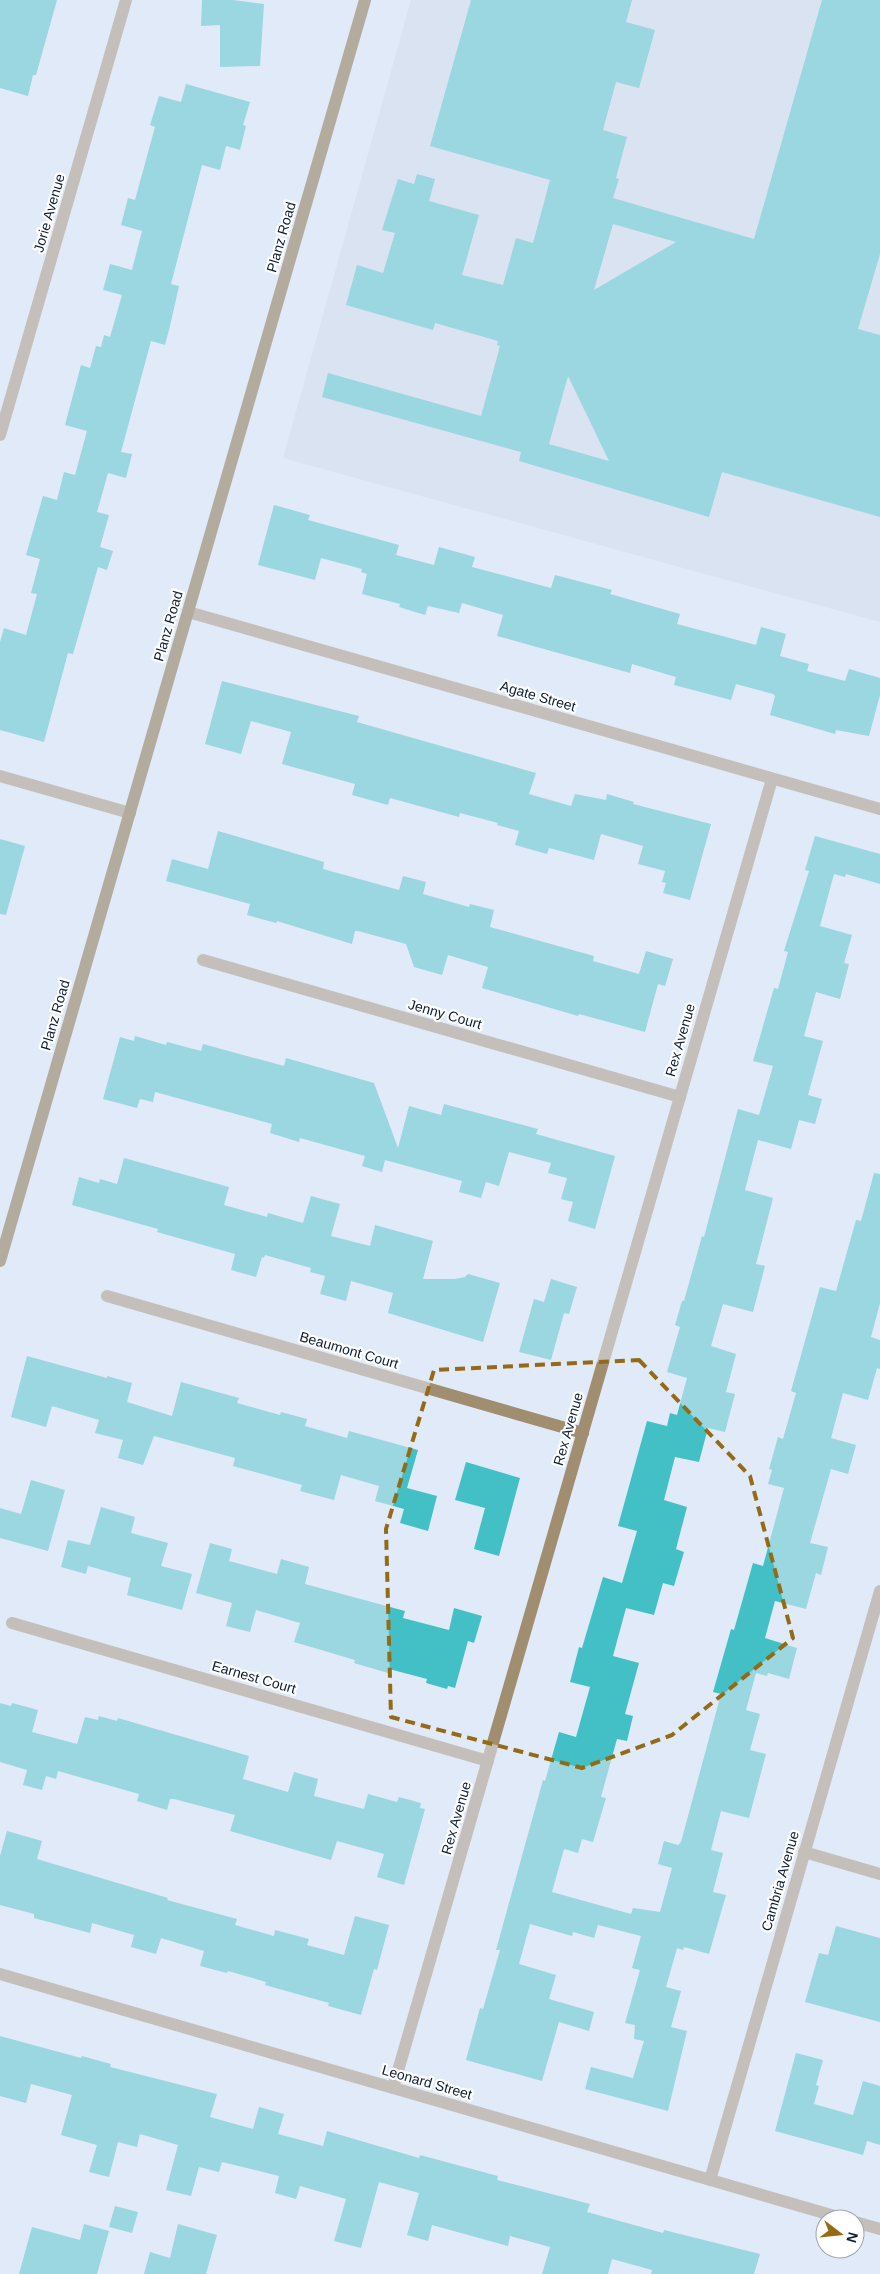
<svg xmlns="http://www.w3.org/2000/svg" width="880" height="2274" viewBox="0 0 880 2274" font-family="Arial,sans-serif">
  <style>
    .built { fill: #d1dbeb }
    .building { fill: #43c0c5; fill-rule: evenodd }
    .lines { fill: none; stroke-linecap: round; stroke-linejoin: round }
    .street { stroke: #a18d6f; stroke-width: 12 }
    .secondary { stroke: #7d6133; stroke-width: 12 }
    .marked { fill: none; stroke: #946a15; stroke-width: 4; stroke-dasharray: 10 6; stroke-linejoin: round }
    .labels { text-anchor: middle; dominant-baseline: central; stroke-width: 4.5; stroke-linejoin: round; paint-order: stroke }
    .street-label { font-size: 14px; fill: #0e1e37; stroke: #fff }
  </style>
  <rect width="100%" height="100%" fill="#e1eaf8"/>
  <path class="built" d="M 411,0 L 880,0 L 880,622 L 283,458 Z"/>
  <g class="building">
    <path d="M 0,0 L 57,0 L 36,75 L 33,75 L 28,96 L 0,88 Z"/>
    <path d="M 202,0 L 233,0 L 264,4 L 260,66 L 220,67 L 220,25 L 201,26 Z"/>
    <path d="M 471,0 L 632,0 L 626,22 L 655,30 L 639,88 L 616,82 L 603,130 L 627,137 L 616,178 L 619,179 L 613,198 L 754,239 L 822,0 L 880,0 L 880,254 L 858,329 L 880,335 L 880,517 L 722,472 L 709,517 L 519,461 L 521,452 L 322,397 L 328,373 L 481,416 L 500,346 L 497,345 L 498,341 L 435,323 L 433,330 L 346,305 L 357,265 L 383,273 L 395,233 L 382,230 L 398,179 L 414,184 L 417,174 L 435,179 L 429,201 L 479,215 L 462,275 L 503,285 L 516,238 L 533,243 L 550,180 L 430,146 ZM 613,224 L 676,242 L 594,290 ZM 568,376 L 609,461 L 549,444 Z"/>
    <path d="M 186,84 L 250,102 L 243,125 L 246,126 L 240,150 L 226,146 L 220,170 L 202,165 L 171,284 L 179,286 L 170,326 L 165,345 L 151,341 L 121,452 L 132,454 L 126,478 L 108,473 L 97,512 L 109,515 L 100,547 L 113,551 L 107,570 L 98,567 L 73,654 L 68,653 L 44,742 L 0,730 L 0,642 L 4,628 L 26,635 L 37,594 L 31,593 L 40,559 L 26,555 L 43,496 L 57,500 L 64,472 L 75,475 L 87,431 L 65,425 L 81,365 L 90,368 L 96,346 L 101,347 L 104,335 L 110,337 L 122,295 L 103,290 L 110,264 L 132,270 L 142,231 L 121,225 L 128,198 L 135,200 L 155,127 L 150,125 L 159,96 L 181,102 Z"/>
    <path d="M 274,505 L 310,515 L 308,520 L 399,545 L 396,555 L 434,565 L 439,547 L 475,557 L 472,567 L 551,588 L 555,575 L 612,590 L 610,594 L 680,614 L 677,624 L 756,645 L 761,627 L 786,634 L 780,656 L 809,664 L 807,671 L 845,681 L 849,669 L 880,678 L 880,695 L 869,736 L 836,730 L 835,734 L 770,715 L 775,696 L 773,694 L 736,684 L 731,700 L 674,685 L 676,677 L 632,664 L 630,673 L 497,636 L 503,615 L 462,603 L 459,613 L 428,606 L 425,615 L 399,607 L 400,604 L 362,594 L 367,574 L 361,572 L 362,569 L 321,558 L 315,580 L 258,565 Z"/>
    <path d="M 222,681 L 359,716 L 357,722 L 536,773 L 529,794 L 571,806 L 575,794 L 606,800 L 607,794 L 634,802 L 633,804 L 711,824 L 690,900 L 663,893 L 666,883 L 662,882 L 665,871 L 638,864 L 643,846 L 601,834 L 594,860 L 549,848 L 547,854 L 515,845 L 519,831 L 497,825 L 498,823 L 460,813 L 459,817 L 390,798 L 388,805 L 352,795 L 355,784 L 282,764 L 291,732 L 251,721 L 241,754 L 205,744 Z"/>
    <path d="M 218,831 L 324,862 L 323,869 L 399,890 L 403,876 L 426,882 L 423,894 L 469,907 L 470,904 L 494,910 L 490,927 L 594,956 L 593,961 L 639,974 L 646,951 L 673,959 L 665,986 L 658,984 L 645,1032 L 579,1014 L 578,1016 L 482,988 L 488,967 L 448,955 L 442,975 L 414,967 L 406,944 L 358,931 L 355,931 L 352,944 L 277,921 L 276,923 L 247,915 L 250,904 L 166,881 L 172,859 L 208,869 Z"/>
    <path d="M 815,836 L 880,854 L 880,884 L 846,874 L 845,877 L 834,874 L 820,926 L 852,935 L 844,963 L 849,964 L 840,999 L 816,992 L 804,1036 L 823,1041 L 808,1095 L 822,1099 L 815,1124 L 799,1120 L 791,1149 L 758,1140 L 745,1190 L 773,1198 L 756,1264 L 765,1266 L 753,1312 L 723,1304 L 711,1346 L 736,1354 L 726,1392 L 735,1394 L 725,1432 L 708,1428 L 699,1462 L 675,1457 L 664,1500 L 687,1507 L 676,1549 L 684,1552 L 674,1586 L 663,1583 L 654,1615 L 626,1608 L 613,1656 L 639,1663 L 625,1714 L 633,1716 L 627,1741 L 617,1739 L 601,1797 L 606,1798 L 593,1842 L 582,1839 L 578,1853 L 564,1849 L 552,1892 L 631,1914 L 633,1908 L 660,1912 L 672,1868 L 658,1864 L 664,1841 L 678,1845 L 681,1842 L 721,1694 L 713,1692 L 731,1629 L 734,1630 L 753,1563 L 763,1566 L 784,1488 L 768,1484 L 772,1470 L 769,1469 L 778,1437 L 783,1439 L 796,1393 L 791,1391 L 820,1287 L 836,1291 L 856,1220 L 861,1221 L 874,1173 L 880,1174 L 880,1303 L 871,1337 L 880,1340 L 880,1369 L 877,1368 L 868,1400 L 843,1393 L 831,1438 L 856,1445 L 848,1474 L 831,1469 L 810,1543 L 828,1547 L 821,1575 L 816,1573 L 806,1609 L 775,1601 L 765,1638 L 797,1648 L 789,1679 L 768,1673 L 767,1676 L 756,1673 L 746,1710 L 760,1714 L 750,1750 L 766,1754 L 749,1818 L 721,1811 L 711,1850 L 723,1853 L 713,1892 L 726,1895 L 709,1954 L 684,1947 L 683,1950 L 677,1948 L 666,1987 L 681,1991 L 671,2027 L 687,2031 L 668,2111 L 585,2089 L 591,2067 L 633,2078 L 644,2041 L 634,2039 L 635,2025 L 625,2023 L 640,1970 L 632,1968 L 641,1936 L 598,1925 L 594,1938 L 573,1932 L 572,1936 L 530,1924 L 519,1964 L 556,1975 L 549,1999 L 594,2012 L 589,2031 L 559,2022 L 542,2081 L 466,2060 L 480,2008 L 483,2009 L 500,1950 L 496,1950 L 543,1780 L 545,1781 L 559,1732 L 576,1737 L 590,1687 L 570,1682 L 579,1647 L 582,1648 L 603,1577 L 622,1583 L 637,1531 L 618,1526 L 647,1421 L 667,1426 L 670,1413 L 677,1415 L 687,1378 L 667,1372 L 680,1327 L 675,1325 L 682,1301 L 684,1301 L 702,1236 L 704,1237 L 738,1109 L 759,1115 L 773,1066 L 753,1061 L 774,988 L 778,989 L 788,952 L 784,951 L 809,871 L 805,870 Z"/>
    <path d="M 0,839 L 25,846 L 6,915 L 0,914 Z"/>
    <path d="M 135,1036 L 166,1045 L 167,1042 L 201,1051 L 203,1044 L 284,1066 L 286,1058 L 374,1083 L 398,1148 L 409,1106 L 441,1115 L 444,1104 L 538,1129 L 536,1134 L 615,1156 L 595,1229 L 568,1221 L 573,1202 L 561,1199 L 567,1178 L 548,1173 L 551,1163 L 509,1152 L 499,1186 L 486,1182 L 481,1198 L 459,1192 L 462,1181 L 385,1160 L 382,1172 L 362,1166 L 365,1156 L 300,1138 L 299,1142 L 270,1133 L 272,1124 L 155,1092 L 153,1102 L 140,1099 L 137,1108 L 103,1099 L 120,1037 L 134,1041 Z"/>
    <path d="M 124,1158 L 229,1187 L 224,1205 L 267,1217 L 268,1213 L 303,1223 L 311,1196 L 340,1204 L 331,1236 L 370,1246 L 375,1225 L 433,1241 L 423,1279 L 455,1279 L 465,1277 L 468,1274 L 500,1283 L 483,1342 L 388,1313 L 393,1293 L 351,1281 L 346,1301 L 320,1294 L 325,1276 L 310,1272 L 311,1268 L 265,1255 L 264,1258 L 262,1257 L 256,1277 L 231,1270 L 235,1254 L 157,1232 L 158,1229 L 72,1205 L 79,1177 L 99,1183 L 100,1179 L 117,1184 Z"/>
    <path d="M 551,1279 L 577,1287 L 569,1314 L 564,1313 L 551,1360 L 519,1352 L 534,1299 L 544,1302 Z"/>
    <path d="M 27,1356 L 107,1378 L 107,1376 L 132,1383 L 127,1402 L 172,1416 L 181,1382 L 239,1398 L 237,1403 L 280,1415 L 281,1412 L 307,1419 L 305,1426 L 347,1438 L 349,1431 L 418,1450 L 407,1488 L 437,1496 L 428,1531 L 400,1523 L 404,1509 L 375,1501 L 379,1486 L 341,1475 L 334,1500 L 300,1491 L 302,1485 L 233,1466 L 235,1458 L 154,1436 L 143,1465 L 118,1458 L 123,1440 L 95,1433 L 99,1420 L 52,1406 L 46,1427 L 11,1417 Z"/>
    <path d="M 466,1462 L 520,1478 L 499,1556 L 474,1549 L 485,1508 L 455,1500 Z"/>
    <path d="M 31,1480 L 65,1490 L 48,1551 L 0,1538 L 0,1508 L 21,1514 Z"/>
    <path d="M 101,1507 L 135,1517 L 131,1533 L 168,1543 L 161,1566 L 192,1574 L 182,1610 L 127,1595 L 131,1578 L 88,1566 L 86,1574 L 61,1567 L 68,1540 L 90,1545 Z"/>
    <path d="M 210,1543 L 232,1549 L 229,1561 L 277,1574 L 281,1559 L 309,1567 L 305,1584 L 405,1611 L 403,1618 L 449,1630 L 454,1608 L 482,1616 L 474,1643 L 468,1641 L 455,1688 L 448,1686 L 447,1689 L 426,1683 L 427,1679 L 389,1669 L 388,1673 L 354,1663 L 355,1660 L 294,1642 L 300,1623 L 256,1610 L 250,1632 L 226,1626 L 232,1603 L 196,1593 Z"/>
    <path d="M 0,1703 L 11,1706 L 12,1703 L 38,1710 L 32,1732 L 77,1744 L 85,1717 L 98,1720 L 99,1716 L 117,1721 L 118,1718 L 249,1756 L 243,1779 L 288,1792 L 294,1772 L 318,1779 L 314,1796 L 364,1809 L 368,1794 L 397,1802 L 399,1797 L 421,1803 L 420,1808 L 425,1809 L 404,1885 L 377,1877 L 384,1854 L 337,1841 L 331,1860 L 230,1831 L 235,1815 L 174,1799 L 170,1799 L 167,1810 L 137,1801 L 139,1794 L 58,1771 L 56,1779 L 46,1776 L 42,1790 L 23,1785 L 27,1770 L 0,1762 Z"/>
    <path d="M 7,1831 L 42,1841 L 37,1859 L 168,1898 L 167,1900 L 237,1919 L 235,1925 L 274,1936 L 275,1930 L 309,1939 L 307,1945 L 344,1955 L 355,1916 L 389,1925 L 377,1970 L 374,1969 L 361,2015 L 328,2006 L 329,2003 L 265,1985 L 266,1982 L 228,1971 L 227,1973 L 200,1966 L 204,1951 L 161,1938 L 156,1954 L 131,1947 L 134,1935 L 92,1923 L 90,1933 L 34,1918 L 34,1914 L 0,1905 L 0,1856 Z"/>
    <path d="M 836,1926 L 880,1938 L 880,2022 L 805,2002 L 819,1953 L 828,1955 Z"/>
    <path d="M 0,2036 L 81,2058 L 82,2056 L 111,2064 L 110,2067 L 217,2094 L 210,2117 L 253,2129 L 259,2107 L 284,2114 L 278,2134 L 323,2146 L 327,2131 L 419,2158 L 420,2155 L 498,2176 L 497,2180 L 590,2204 L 587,2212 L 663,2233 L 664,2230 L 760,2254 L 754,2274 L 651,2274 L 652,2270 L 612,2259 L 608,2274 L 542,2274 L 550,2247 L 510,2236 L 508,2246 L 432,2225 L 428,2241 L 407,2235 L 419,2193 L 379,2182 L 361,2248 L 334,2241 L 346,2199 L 300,2186 L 296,2199 L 275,2193 L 279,2176 L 222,2162 L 219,2172 L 199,2167 L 191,2196 L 166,2190 L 178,2145 L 140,2134 L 137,2147 L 118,2142 L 109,2177 L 89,2172 L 97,2145 L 61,2135 L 72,2095 L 31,2084 L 26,2103 L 0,2096 Z"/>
    <path d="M 796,2053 L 823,2060 L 816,2085 L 819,2086 L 814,2104 L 853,2115 L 863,2081 L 880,2086 L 880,2145 L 867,2141 L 863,2155 L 775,2131 Z"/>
    <path d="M 115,2206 L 138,2212 L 132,2233 L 109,2227 Z"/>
    <path d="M 84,2224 L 109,2231 L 97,2274 L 19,2274 L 32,2227 L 80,2240 Z"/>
    <path d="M 178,2224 L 217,2235 L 206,2274 L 144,2274 L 150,2252 L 170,2258 Z"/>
  </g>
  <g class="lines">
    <g class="street">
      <path d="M 0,435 L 126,0"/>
      <path d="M 188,612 L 880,809"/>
      <path d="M 0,776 L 130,813"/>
      <path d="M 203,960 L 680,1097"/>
      <path d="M 107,1296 L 583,1433"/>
      <path d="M 12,1623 L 488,1761"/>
      <path d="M 804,1852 L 880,1874"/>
      <path d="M 0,1974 L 845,2219"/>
      <path d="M 393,2088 L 772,779"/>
      <path d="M 710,2180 L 880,1591"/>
      <path d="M 855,2222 L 880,2229"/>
    </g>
    <path class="secondary" d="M 0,1261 L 365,0"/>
  </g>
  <path d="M0 0H880V2274H0ZM 639,1360 L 750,1476 L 793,1638 L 672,1735 L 582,1768 L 391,1717 L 386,1529 L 434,1370 Z" fill="#e1eaf8" fill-opacity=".55" fill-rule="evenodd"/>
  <path class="marked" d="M 639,1360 L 750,1476 L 793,1638 L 672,1735 L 582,1768 L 391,1717 L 386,1529 L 434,1370 Z"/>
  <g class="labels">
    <g class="street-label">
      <text transform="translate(49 213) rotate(-74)">Jorie Avenue</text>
      <text transform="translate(281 237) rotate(-74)">Planz Road</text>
      <text transform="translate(168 626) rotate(-74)">Planz Road</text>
      <text transform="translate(538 696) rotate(16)">Agate Street</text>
      <text transform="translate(445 1014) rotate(16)">Jenny Court</text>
      <text transform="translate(55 1015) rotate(-74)">Planz Road</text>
      <text transform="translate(680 1040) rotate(-74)">Rex Avenue</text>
      <text transform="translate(349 1350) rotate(16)">Beaumont Court</text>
      <text transform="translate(568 1429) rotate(-74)">Rex Avenue</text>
      <text transform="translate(254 1677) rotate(16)">Earnest Court</text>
      <text transform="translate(456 1818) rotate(-74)">Rex Avenue</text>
      <text transform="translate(780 1881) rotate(-74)">Cambria Avenue</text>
      <text transform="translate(427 2082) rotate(16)">Leonard Street</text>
    </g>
  </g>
  <g transform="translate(840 2234) rotate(106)"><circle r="24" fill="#ffffff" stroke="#9fa5af"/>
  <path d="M0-4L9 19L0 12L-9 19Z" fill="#946a15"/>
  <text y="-8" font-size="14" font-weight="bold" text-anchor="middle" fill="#0e1e37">N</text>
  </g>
</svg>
